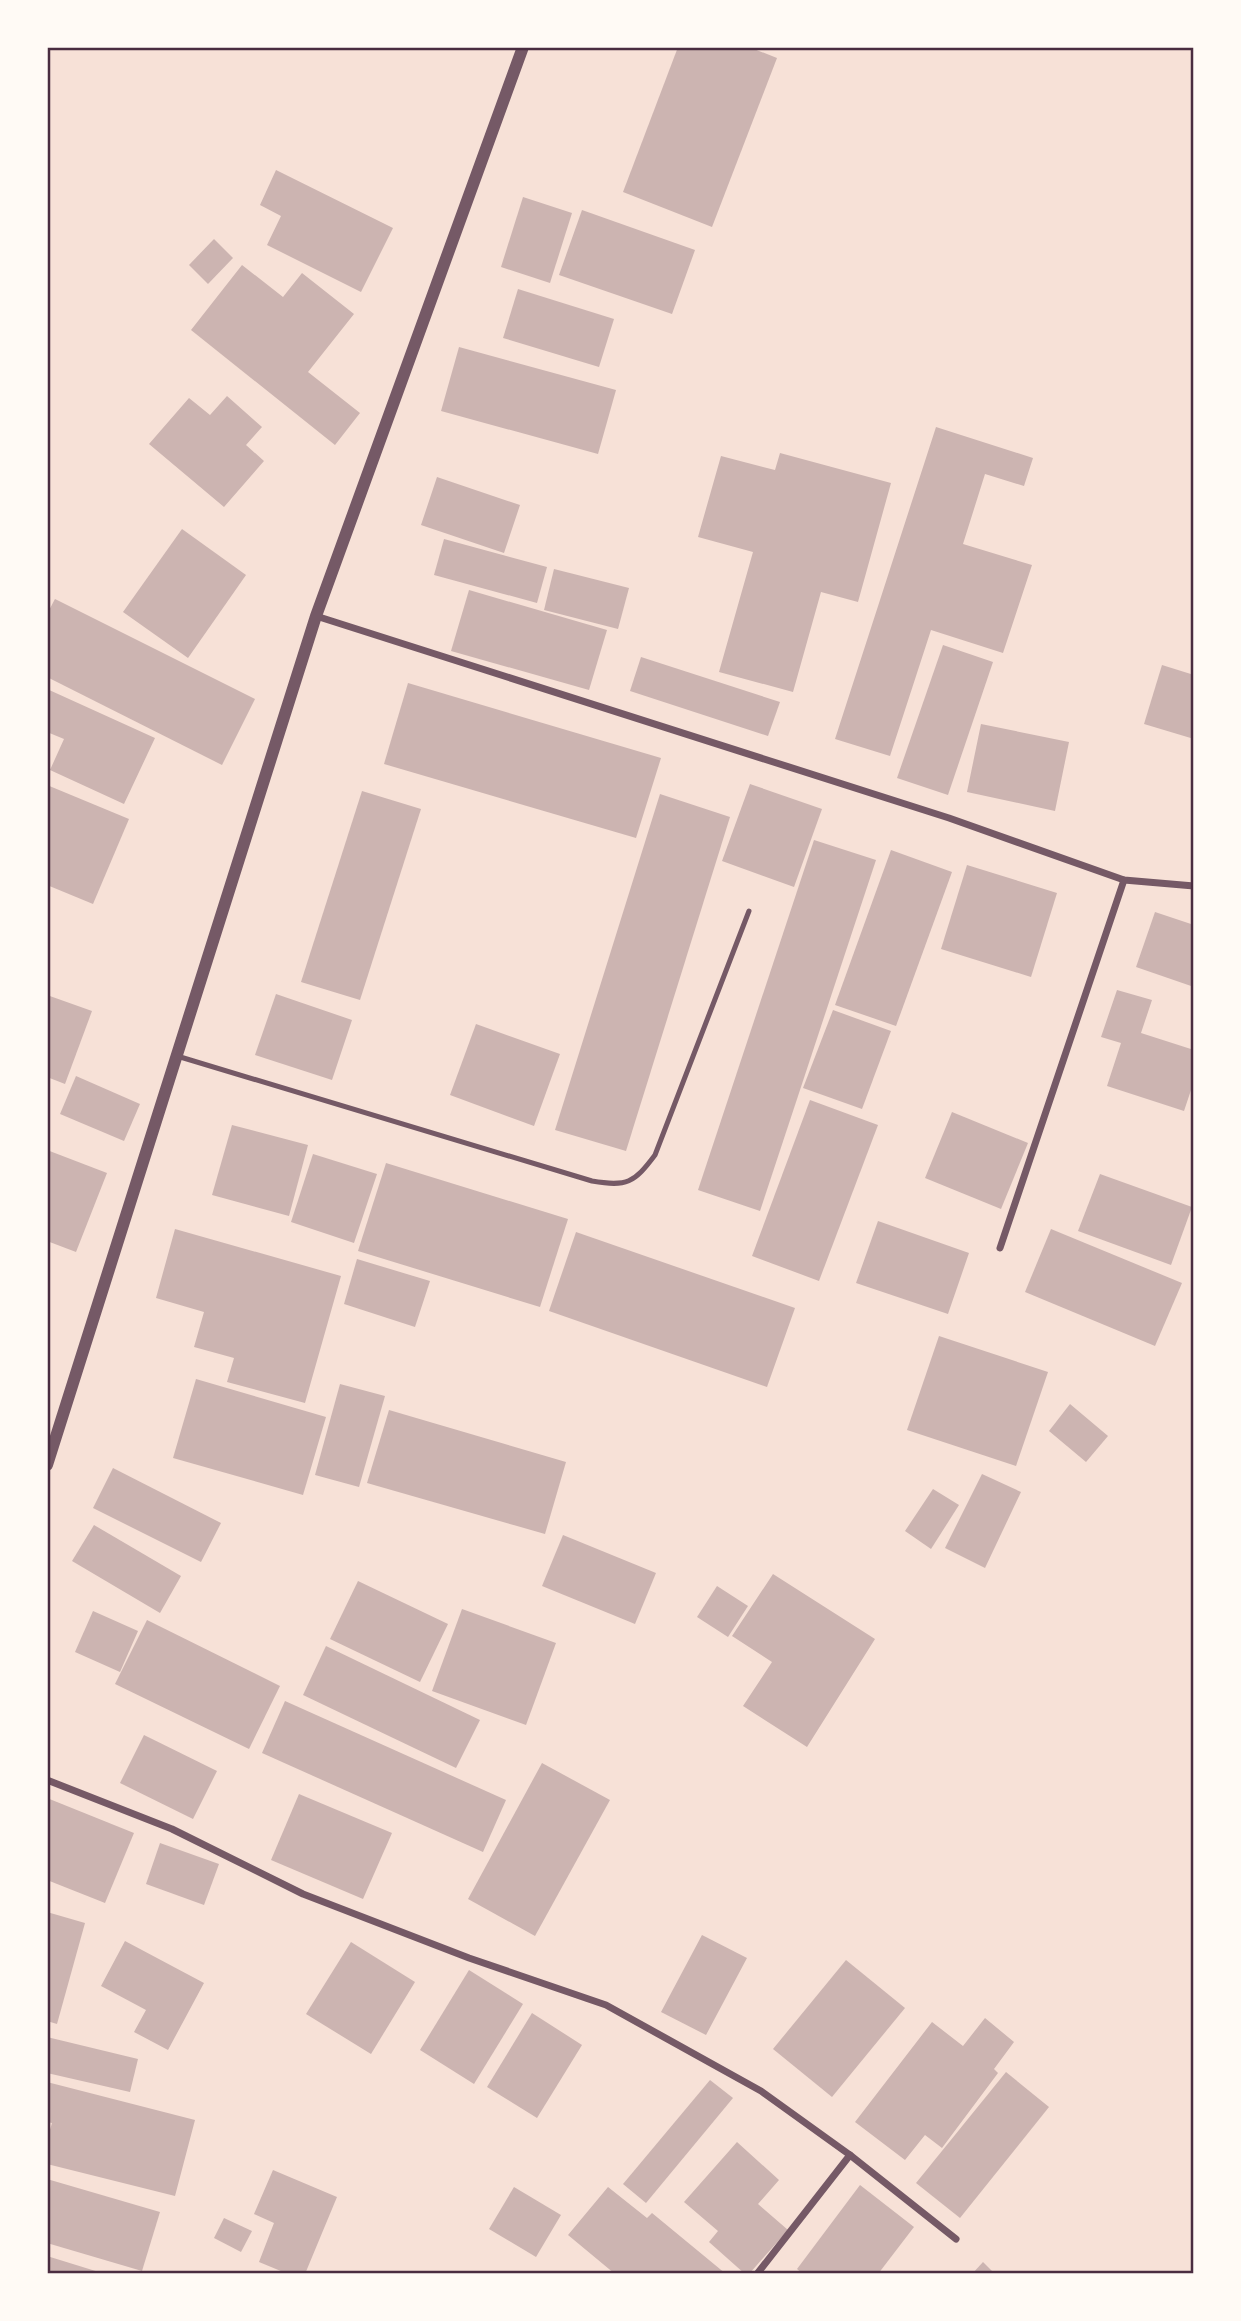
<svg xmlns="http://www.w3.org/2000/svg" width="1241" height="2321" viewBox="0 0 1241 2321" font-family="'Fira Sans',sans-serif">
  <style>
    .building { fill: #ccb4b1 }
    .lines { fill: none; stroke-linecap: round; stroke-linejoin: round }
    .service { stroke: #755966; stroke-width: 5 }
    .minor { stroke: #755966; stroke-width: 7 }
    .tertiary { stroke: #755966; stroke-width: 12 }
    .neatline { fill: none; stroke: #4a2c40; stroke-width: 2.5 }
  </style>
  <rect width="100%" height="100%" fill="#f7e1d7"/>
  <g class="building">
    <path d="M 678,47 L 749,47 L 777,58 L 712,227 L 623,192 Z"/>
    <path d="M 276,170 L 393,228 L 361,292 L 267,245 L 281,216 L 260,205 Z"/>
    <path d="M 523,197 L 572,213 L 550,283 L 501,267 Z"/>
    <path d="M 582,210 L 695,250 L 672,314 L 559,275 Z"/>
    <path d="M 214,239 L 233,258 L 208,284 L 189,265 Z"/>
    <path d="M 242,265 L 283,297 L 302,273 L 354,314 L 308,372 L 360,413 L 335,445 L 191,330 Z"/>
    <path d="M 518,289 L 614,319 L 599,367 L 503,338 Z"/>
    <path d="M 459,347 L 616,390 L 598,454 L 441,411 Z"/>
    <path d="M 227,396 L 262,427 L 246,445 L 264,461 L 224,507 L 149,444 L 189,398 L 210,415 Z"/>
    <path d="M 936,427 L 1033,458 L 1024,486 L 985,474 L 963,544 L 1032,565 L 1003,653 L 931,630 L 890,756 L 835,739 Z"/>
    <path d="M 780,453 L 891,483 L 858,602 L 821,592 L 793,692 L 719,672 L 753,552 L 698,537 L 721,456 L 775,470 Z"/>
    <path d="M 437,477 L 520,505 L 504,553 L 421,525 Z"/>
    <path d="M 182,529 L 246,575 L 188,658 L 123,612 Z"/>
    <path d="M 444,539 L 547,567 L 537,603 L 434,575 Z"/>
    <path d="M 554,569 L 629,588 L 618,629 L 544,610 Z"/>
    <path d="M 469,590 L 607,630 L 589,690 L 451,651 Z"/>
    <path d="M 55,599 L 255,699 L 222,765 L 47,677 L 47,614 Z"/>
    <path d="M 943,645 L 993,662 L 948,795 L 897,778 Z"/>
    <path d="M 641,657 L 780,702 L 768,736 L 630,691 Z"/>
    <path d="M 1162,665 L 1194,675 L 1194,739 L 1144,724 Z"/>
    <path d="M 408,683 L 661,758 L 636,838 L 384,764 Z"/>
    <path d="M 47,689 L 155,738 L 124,804 L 50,770 L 64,739 L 47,732 Z"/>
    <path d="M 981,724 L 1069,742 L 1055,811 L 967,792 Z"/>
    <path d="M 750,784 L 822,809 L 794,887 L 722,861 Z"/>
    <path d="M 47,785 L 129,819 L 93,904 L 47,885 Z"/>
    <path d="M 362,791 L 421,809 L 360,1000 L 301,982 Z"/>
    <path d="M 660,794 L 730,817 L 626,1151 L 555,1130 Z"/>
    <path d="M 814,840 L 876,860 L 760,1211 L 698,1190 Z"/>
    <path d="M 891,850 L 952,872 L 896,1026 L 835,1005 Z"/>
    <path d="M 967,865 L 1057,893 L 1031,977 L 941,949 Z"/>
    <path d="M 1155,912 L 1194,925 L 1194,987 L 1136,967 Z"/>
    <path d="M 1117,990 L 1152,1000 L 1141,1033 L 1194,1050 L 1194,1081 L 1184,1111 L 1107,1086 L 1121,1043 L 1101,1037 Z"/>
    <path d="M 276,994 L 352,1020 L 332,1080 L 255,1055 Z"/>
    <path d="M 47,995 L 92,1011 L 65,1084 L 47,1077 Z"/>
    <path d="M 833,1010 L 891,1031 L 862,1109 L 803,1088 Z"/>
    <path d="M 476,1024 L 560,1054 L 534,1126 L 450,1095 Z"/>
    <path d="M 76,1076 L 140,1104 L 124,1141 L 60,1114 Z"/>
    <path d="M 810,1100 L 878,1125 L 819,1281 L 752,1256 Z"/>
    <path d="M 952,1112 L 1028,1143 L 1001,1209 L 925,1178 Z"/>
    <path d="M 232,1125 L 308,1145 L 289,1216 L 212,1195 Z"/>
    <path d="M 47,1150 L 107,1173 L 76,1252 L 47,1241 Z"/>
    <path d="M 313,1154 L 377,1174 L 354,1243 L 291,1222 Z"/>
    <path d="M 386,1163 L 568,1219 L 540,1307 L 358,1251 Z"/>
    <path d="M 1100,1174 L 1192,1207 L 1171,1265 L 1078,1231 Z"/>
    <path d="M 878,1221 L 969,1253 L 948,1314 L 856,1283 Z"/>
    <path d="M 175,1229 L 341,1276 L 305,1403 L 227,1382 L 234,1358 L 194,1347 L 204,1312 L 156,1298 Z"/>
    <path d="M 1051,1229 L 1182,1283 L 1155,1346 L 1025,1292 Z"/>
    <path d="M 576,1232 L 795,1308 L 767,1387 L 549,1311 Z"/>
    <path d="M 357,1259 L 430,1281 L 415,1327 L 344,1304 Z"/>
    <path d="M 939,1336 L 1048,1372 L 1016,1466 L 907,1430 Z"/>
    <path d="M 196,1379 L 326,1417 L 303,1495 L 173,1458 Z"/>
    <path d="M 340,1384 L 385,1396 L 359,1487 L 315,1475 Z"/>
    <path d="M 1070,1404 L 1108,1436 L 1086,1462 L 1049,1431 Z"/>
    <path d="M 389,1410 L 566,1462 L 545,1534 L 367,1483 Z"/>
    <path d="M 113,1468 L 221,1523 L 201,1562 L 93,1508 Z"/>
    <path d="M 982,1474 L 1021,1492 L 985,1568 L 945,1548 Z"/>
    <path d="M 933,1489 L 959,1505 L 931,1549 L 905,1531 Z"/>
    <path d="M 94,1525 L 181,1576 L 160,1613 L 72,1561 Z"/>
    <path d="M 563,1535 L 656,1573 L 635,1624 L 542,1586 Z"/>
    <path d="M 773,1574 L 875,1639 L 807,1747 L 743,1706 L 772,1662 L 732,1636 Z"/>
    <path d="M 358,1581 L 448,1624 L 420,1682 L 330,1639 Z"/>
    <path d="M 717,1586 L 748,1606 L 728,1637 L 697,1617 Z"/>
    <path d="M 462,1609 L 556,1643 L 526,1725 L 432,1691 Z"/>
    <path d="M 93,1611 L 138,1631 L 120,1672 L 75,1652 Z"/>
    <path d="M 147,1620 L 280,1686 L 249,1749 L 115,1684 Z"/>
    <path d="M 326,1646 L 480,1720 L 456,1768 L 303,1695 Z"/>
    <path d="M 285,1701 L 506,1800 L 483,1852 L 262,1753 Z"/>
    <path d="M 144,1735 L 217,1771 L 193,1819 L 120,1783 Z"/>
    <path d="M 542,1763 L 610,1800 L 535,1936 L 468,1899 Z"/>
    <path d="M 299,1794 L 392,1833 L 363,1899 L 271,1860 Z"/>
    <path d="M 47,1798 L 134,1833 L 105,1903 L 47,1880 Z"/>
    <path d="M 160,1843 L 219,1864 L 204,1905 L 146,1884 Z"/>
    <path d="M 47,1912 L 85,1923 L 57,2024 L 47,2021 Z"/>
    <path d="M 702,1935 L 747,1958 L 706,2035 L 661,2012 Z"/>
    <path d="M 125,1941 L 204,1983 L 168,2050 L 134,2032 L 146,2010 L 101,1986 Z"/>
    <path d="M 351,1942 L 415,1982 L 371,2054 L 306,2014 Z"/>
    <path d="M 846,1960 L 905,2008 L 832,2097 L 773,2049 Z"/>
    <path d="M 469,1970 L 523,2004 L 474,2084 L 420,2050 Z"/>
    <path d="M 532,2013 L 582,2045 L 537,2118 L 487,2087 Z"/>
    <path d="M 985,2018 L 1014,2042 L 994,2069 L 998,2073 L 942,2148 L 925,2135 L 905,2160 L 855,2122 L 932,2022 L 963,2046 Z"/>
    <path d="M 47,2037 L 138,2059 L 130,2092 L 47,2073 Z"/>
    <path d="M 1006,2072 L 1049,2107 L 960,2218 L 916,2183 Z"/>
    <path d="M 710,2080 L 733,2098 L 646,2203 L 623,2184 Z"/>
    <path d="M 47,2082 L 195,2120 L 175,2196 L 47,2164 L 47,2140 L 52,2123 L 47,2122 Z"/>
    <path d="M 737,2142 L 779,2180 L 758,2204 L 788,2230 L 749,2274 L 745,2274 L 709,2242 L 718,2231 L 684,2202 Z"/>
    <path d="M 273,2170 L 337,2197 L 305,2274 L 288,2274 L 259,2262 L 274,2223 L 254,2214 Z"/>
    <path d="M 47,2179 L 160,2212 L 142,2271 L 47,2243 Z"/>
    <path d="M 860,2185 L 914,2227 L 878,2274 L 803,2274 L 797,2269 Z"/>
    <path d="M 514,2187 L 561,2215 L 536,2257 L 489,2229 Z"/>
    <path d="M 608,2187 L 647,2218 L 652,2213 L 726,2274 L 615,2274 L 568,2235 Z"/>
    <path d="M 224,2218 L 252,2231 L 241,2252 L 214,2238 Z"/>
    <path d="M 47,2256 L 102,2273 L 102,2274 L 47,2274 Z"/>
    <path d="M 983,2262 L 995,2274 L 972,2274 Z"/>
  </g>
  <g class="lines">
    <path class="service" d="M 177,1056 L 592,1181 C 627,1187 634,1183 655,1155 L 749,911"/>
    <g class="minor">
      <path d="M 316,616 L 949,818 L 1124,880 L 1194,886"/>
      <path d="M 1000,1248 L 1124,880"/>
      <path d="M 47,1780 L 172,1829 L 303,1894 L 469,1958 L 606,2005 L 761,2091 L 850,2155 L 956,2239"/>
      <path d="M 757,2274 L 850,2155"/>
    </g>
    <path class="tertiary" d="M 47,1465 L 316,616 L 523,47"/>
  </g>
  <rect width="1241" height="2321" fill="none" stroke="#fffaf5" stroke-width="98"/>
  <rect x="49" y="49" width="1143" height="2223" class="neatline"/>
</svg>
